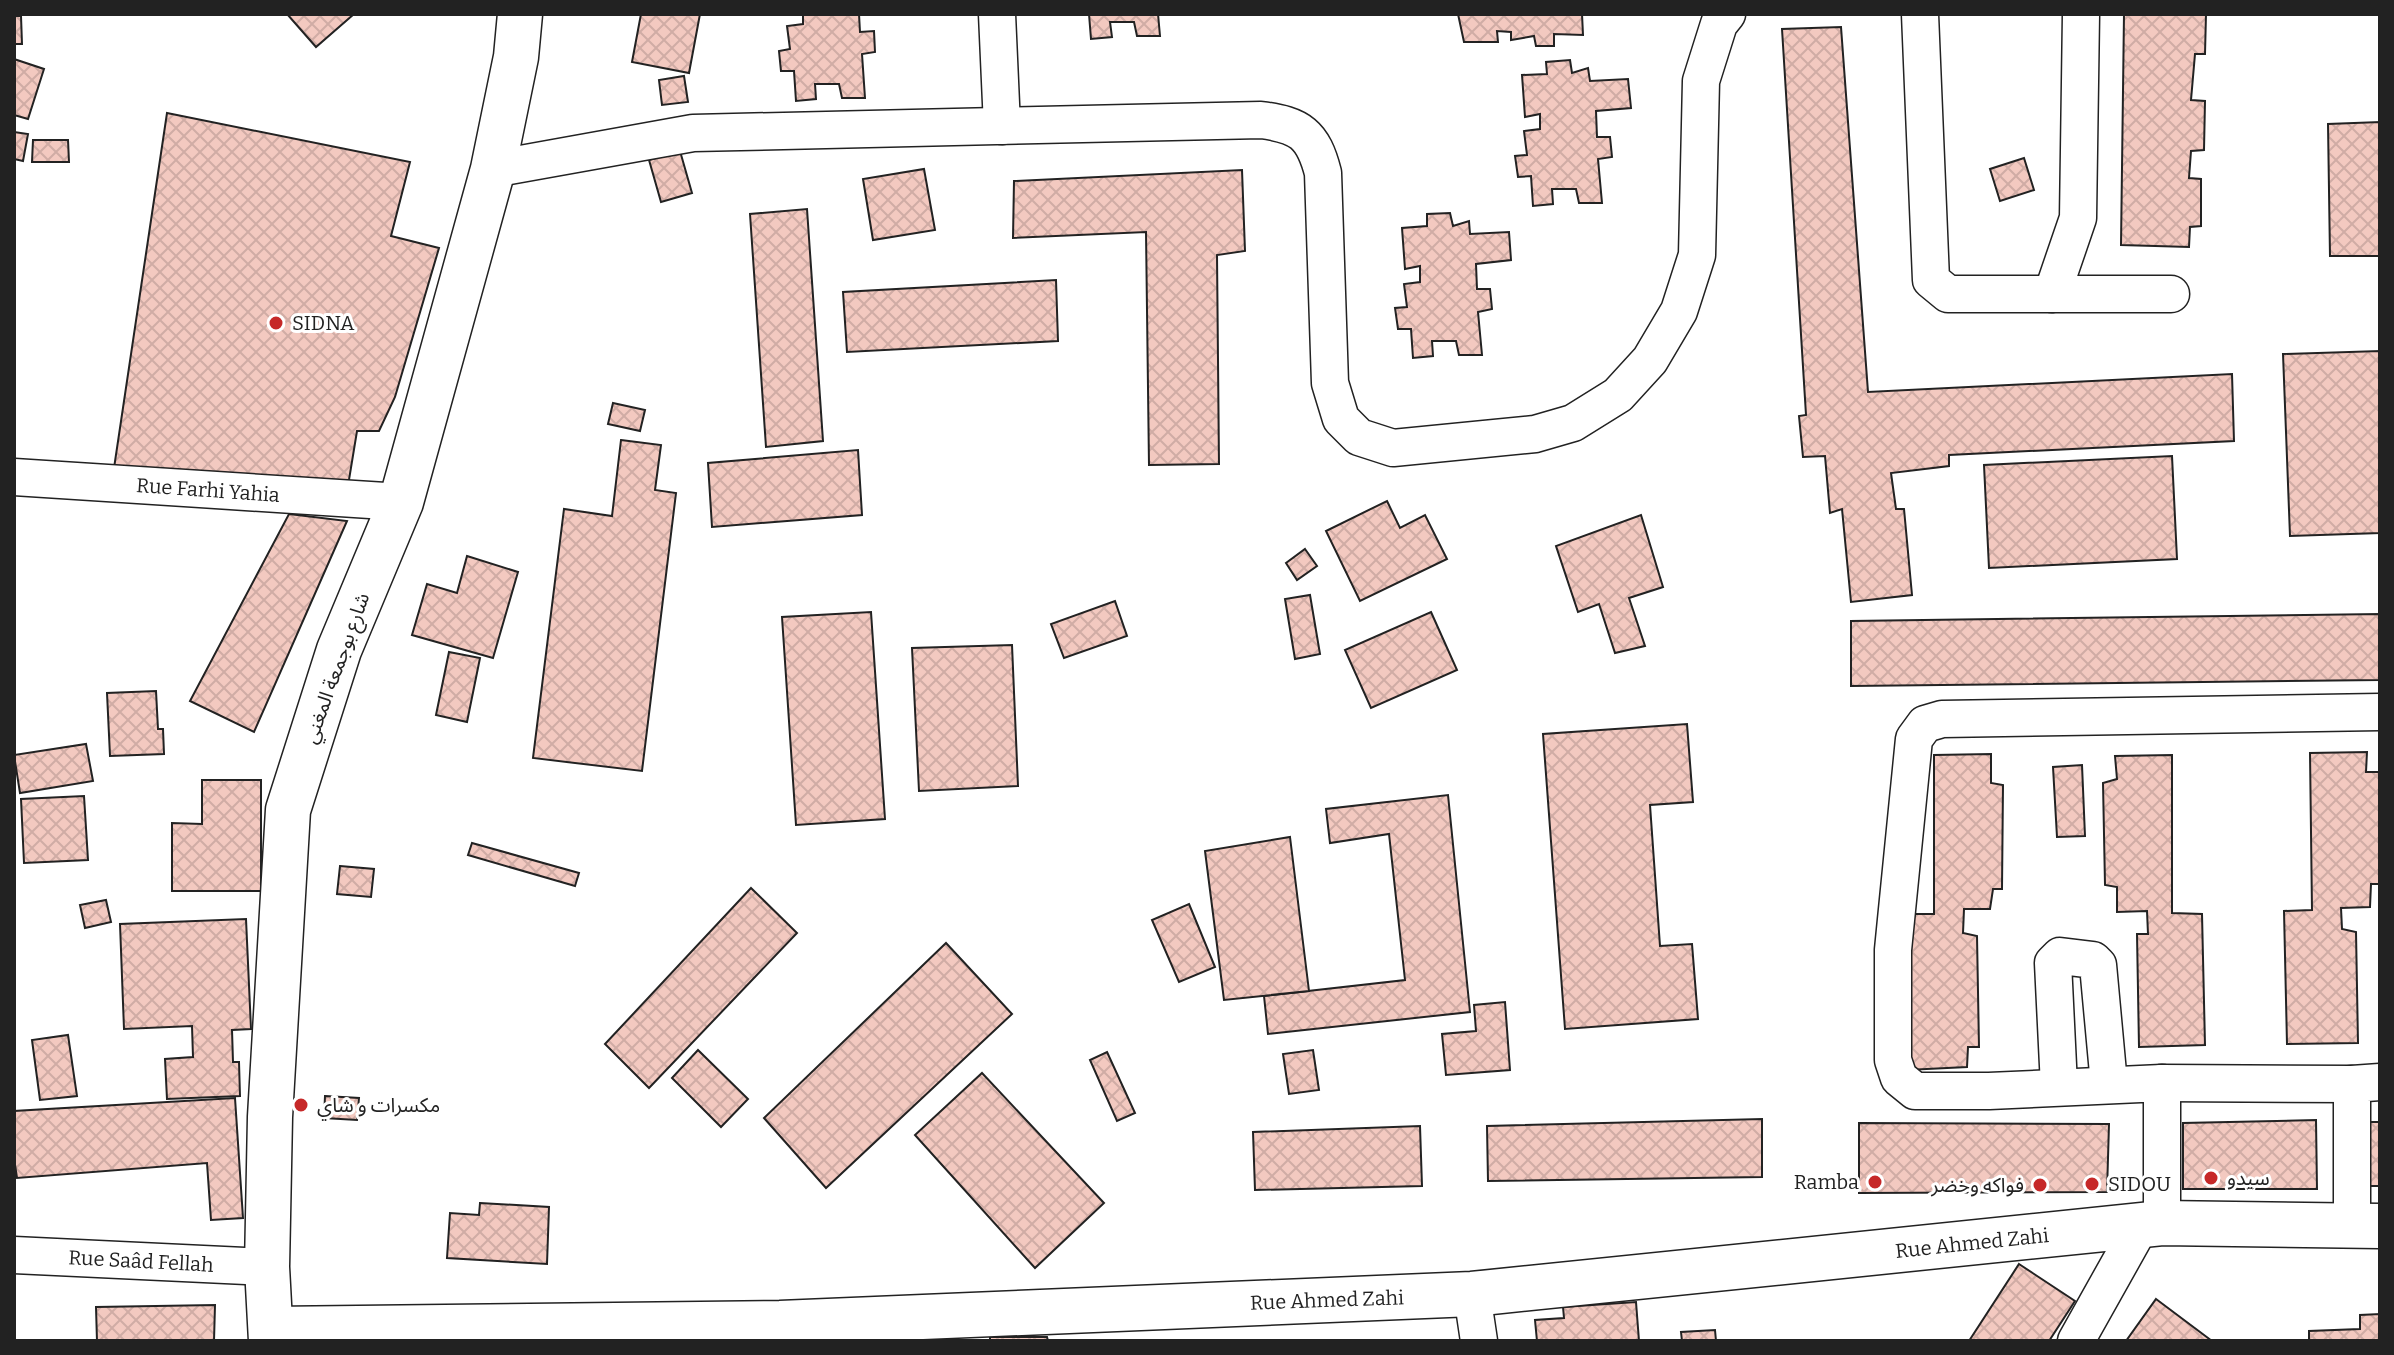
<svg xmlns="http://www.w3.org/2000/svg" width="2394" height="1355" viewBox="0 0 2394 1355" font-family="Bitter,'Noto Sans Arabic',serif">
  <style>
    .building { fill: url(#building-cross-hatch); stroke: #222; stroke-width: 2 }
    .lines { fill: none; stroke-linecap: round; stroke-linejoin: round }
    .minor-casing { stroke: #222; stroke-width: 39 }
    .tertiary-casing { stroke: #222; stroke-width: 47 }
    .primary-casing { stroke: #222; stroke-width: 47 }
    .minor { stroke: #fff; stroke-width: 36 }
    .tertiary { stroke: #fff; stroke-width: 44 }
    .primary { stroke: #fff; stroke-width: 44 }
    .poi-dot { fill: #c62828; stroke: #fff; stroke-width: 3 }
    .labels { text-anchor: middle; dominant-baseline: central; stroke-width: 6; stroke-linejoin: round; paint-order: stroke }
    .poi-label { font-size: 20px; fill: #222; stroke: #fff; text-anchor: start }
    .street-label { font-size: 20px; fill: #222; stroke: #fff }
  </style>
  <defs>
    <pattern id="building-cross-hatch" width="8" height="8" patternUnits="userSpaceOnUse" patternTransform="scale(2)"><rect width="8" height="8" fill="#f3c9c0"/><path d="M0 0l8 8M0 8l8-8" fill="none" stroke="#d0aca5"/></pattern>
  </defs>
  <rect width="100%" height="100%" fill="#fff"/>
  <g class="building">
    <path d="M 287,14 L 354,14 L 316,47 Z"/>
    <path d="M 641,14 L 700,14 L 689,73 L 632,62 Z"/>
    <path d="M 803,14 L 859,14 L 860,32 L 874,31 L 875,52 L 862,54 L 865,98 L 842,98 L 839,84 L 815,84 L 816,99 L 796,101 L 794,71 L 781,71 L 779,51 L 790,49 L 787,26 L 803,24 Z"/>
    <path d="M 1089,14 L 1158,14 L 1160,36 L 1137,36 L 1134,22 L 1110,22 L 1112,37 L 1091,39 Z"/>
    <path d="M 1458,14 L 1582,14 L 1583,35 L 1554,34 L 1554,46 L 1536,46 L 1534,36 L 1511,40 L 1511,32 L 1497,31 L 1498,42 L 1464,42 Z"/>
    <path d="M 2124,14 L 2206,14 L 2205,54 L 2195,54 L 2191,100 L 2205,101 L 2204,150 L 2191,151 L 2189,178 L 2201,179 L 2201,226 L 2190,227 L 2189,247 L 2121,245 Z"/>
    <path d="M 14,16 L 21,16 L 22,44 L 14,44 Z"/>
    <path d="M 1841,27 L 1868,392 L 2232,374 L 2234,441 L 1949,455 L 1949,466 L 1891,473 L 1896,509 L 1904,509 L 1912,595 L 1851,602 L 1842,509 L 1830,513 L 1825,456 L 1803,457 L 1799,416 L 1806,415 L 1782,29 Z"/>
    <path d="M 14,59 L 44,69 L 28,119 L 14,115 Z"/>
    <path d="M 1570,60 L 1572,73 L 1588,68 L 1590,81 L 1628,79 L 1631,108 L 1596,111 L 1597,137 L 1610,137 L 1612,157 L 1598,159 L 1602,203 L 1579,203 L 1576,189 L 1552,189 L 1553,204 L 1533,206 L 1531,176 L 1518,177 L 1515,156 L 1527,155 L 1524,131 L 1540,129 L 1540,114 L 1525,117 L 1522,75 L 1547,74 L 1546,62 Z"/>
    <path d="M 684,76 L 688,102 L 662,105 L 659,80 Z"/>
    <path d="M 167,113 L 410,162 L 391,236 L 439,248 L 395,397 L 379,431 L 357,431 L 348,486 L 114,468 Z"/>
    <path d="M 2380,122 L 2380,256 L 2330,256 L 2328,124 Z"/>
    <path d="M 14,132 L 28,134 L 23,161 L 14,159 Z"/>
    <path d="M 33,140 L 68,140 L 69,162 L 32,162 Z"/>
    <path d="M 680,151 L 692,193 L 661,202 L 649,160 Z"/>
    <path d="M 2024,158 L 2034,190 L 2000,201 L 1990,169 Z"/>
    <path d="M 924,169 L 935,230 L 873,240 L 863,179 Z"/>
    <path d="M 1242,170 L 1245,251 L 1217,255 L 1219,464 L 1149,465 L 1146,232 L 1013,238 L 1014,181 Z"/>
    <path d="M 807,209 L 823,441 L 766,447 L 750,214 Z"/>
    <path d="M 1450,213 L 1453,226 L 1469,221 L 1470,234 L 1509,232 L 1511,260 L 1476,264 L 1477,289 L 1490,289 L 1492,309 L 1478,312 L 1482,355 L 1459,355 L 1456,341 L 1432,341 L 1433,356 L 1413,358 L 1411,329 L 1398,329 L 1395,308 L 1407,307 L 1404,284 L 1420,282 L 1420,266 L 1405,269 L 1402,228 L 1427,226 L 1427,214 Z"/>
    <path d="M 1056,280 L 1058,341 L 847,352 L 843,292 Z"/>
    <path d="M 2380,351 L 2380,533 L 2290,536 L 2283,354 Z"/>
    <path d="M 613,403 L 645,410 L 640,431 L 608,424 Z"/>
    <path d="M 621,440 L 661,445 L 655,490 L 676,493 L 642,771 L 533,758 L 564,509 L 612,516 Z"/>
    <path d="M 858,450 L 862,515 L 712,527 L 708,463 Z"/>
    <path d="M 2172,456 L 2177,559 L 1989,568 L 1984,465 Z"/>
    <path d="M 1387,501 L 1400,528 L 1425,515 L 1447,559 L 1360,601 L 1326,531 Z"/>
    <path d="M 289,514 L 347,521 L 254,732 L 190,701 Z"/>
    <path d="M 1641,515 L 1663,587 L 1629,598 L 1645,646 L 1615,653 L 1599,604 L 1578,612 L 1556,546 Z"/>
    <path d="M 1305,549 L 1317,566 L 1297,580 L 1286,563 Z"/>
    <path d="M 467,556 L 518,572 L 493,658 L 412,635 L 427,584 L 457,593 Z"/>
    <path d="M 1310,595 L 1320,654 L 1295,659 L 1285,599 Z"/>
    <path d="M 1115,601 L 1127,636 L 1064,658 L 1051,624 Z"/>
    <path d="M 871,612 L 885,819 L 796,825 L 782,617 Z"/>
    <path d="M 1431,612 L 1457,670 L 1371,708 L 1345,650 Z"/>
    <path d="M 2380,614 L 2380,680 L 1851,686 L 1851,621 Z"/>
    <path d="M 1012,645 L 1018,786 L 919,791 L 912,648 Z"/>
    <path d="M 449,652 L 480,658 L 467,722 L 436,715 Z"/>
    <path d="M 156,691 L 158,729 L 163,729 L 164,754 L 110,756 L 107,693 Z"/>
    <path d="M 1687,724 L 1693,802 L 1650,805 L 1660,946 L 1692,944 L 1698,1019 L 1565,1029 L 1543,734 Z"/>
    <path d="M 86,744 L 93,781 L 20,793 L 14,755 Z"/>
    <path d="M 2367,752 L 2366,772 L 2380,772 L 2380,884 L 2371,884 L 2370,907 L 2341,908 L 2342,929 L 2356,932 L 2358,1043 L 2287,1044 L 2284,911 L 2312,910 L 2310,753 Z"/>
    <path d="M 1991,754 L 1991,783 L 2003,785 L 2002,889 L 1993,889 L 1990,909 L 1964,909 L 1963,933 L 1977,936 L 1979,1047 L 1968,1047 L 1967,1067 L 1907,1070 L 1905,914 L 1934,914 L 1934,755 Z"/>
    <path d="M 2172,755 L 2172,913 L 2202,914 L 2205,1045 L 2139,1047 L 2137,934 L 2148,934 L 2147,911 L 2117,912 L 2117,887 L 2105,885 L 2103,783 L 2117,779 L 2115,756 Z"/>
    <path d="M 2082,765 L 2085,836 L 2057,837 L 2053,767 Z"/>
    <path d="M 202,780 L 261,780 L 261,891 L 172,891 L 172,823 L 202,824 Z"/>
    <path d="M 1448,795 L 1470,1012 L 1268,1034 L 1264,996 L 1405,980 L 1389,834 L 1330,843 L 1326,809 Z"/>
    <path d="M 84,796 L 88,860 L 24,863 L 21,799 Z"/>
    <path d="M 1290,837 L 1309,991 L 1224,1000 L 1205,851 Z"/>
    <path d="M 472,843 L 579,873 L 575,886 L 468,855 Z"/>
    <path d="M 340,866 L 374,869 L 371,897 L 337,894 Z"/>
    <path d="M 751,888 L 797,933 L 649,1088 L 605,1044 Z"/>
    <path d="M 106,900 L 111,922 L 85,928 L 80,905 Z"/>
    <path d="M 1189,904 L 1215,967 L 1179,982 L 1152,920 Z"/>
    <path d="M 246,919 L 251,1029 L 232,1030 L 233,1062 L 239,1062 L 240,1096 L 167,1099 L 165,1059 L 193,1057 L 192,1026 L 124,1029 L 120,924 Z"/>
    <path d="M 946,943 L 1012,1014 L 826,1188 L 764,1118 Z"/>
    <path d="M 1505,1002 L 1510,1070 L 1446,1075 L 1442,1034 L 1476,1031 L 1474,1005 Z"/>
    <path d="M 68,1035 L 77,1096 L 40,1100 L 32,1040 Z"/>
    <path d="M 698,1050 L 748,1099 L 721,1127 L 672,1078 Z"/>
    <path d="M 1313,1050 L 1319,1090 L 1289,1094 L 1283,1054 Z"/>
    <path d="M 1107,1052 L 1135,1113 L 1117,1121 L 1090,1060 Z"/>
    <path d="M 982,1073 L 1104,1203 L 1035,1268 L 915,1135 Z"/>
    <path d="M 325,1096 L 359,1098 L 357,1120 L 324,1118 Z"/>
    <path d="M 235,1098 L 243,1218 L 211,1220 L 207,1163 L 17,1178 L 14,1158 L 14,1111 Z"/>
    <path d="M 1762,1119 L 1762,1177 L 1488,1181 L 1487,1126 Z"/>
    <path d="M 2316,1120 L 2317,1189 L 2183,1189 L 2183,1123 Z"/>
    <path d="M 2360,1122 L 2380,1122 L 2380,1186 L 2359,1186 Z"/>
    <path d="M 1859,1123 L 2109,1124 L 2107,1192 L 1859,1193 Z"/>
    <path d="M 1420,1126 L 1422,1186 L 1255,1190 L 1253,1132 Z"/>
    <path d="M 480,1203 L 549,1207 L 547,1264 L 447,1258 L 450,1213 L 479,1215 Z"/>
    <path d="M 2019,1264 L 2075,1301 L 2049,1341 L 1969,1341 Z"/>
    <path d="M 2156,1299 L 2212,1341 L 2126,1341 Z"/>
    <path d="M 1636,1302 L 1639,1341 L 1537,1341 L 1535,1320 L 1564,1318 L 1563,1307 Z"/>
    <path d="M 215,1305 L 214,1341 L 97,1341 L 96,1307 Z"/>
    <path d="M 2380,1314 L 2380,1341 L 2309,1341 L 2309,1331 L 2360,1329 L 2360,1315 Z"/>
    <path d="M 1715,1330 L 1716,1341 L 1682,1341 L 1681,1332 Z"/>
    <path d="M 990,1337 L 1047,1337 L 1048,1341 L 990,1341 Z"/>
  </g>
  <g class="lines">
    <g class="minor-casing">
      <g id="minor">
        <path d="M 997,14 L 1002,126"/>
        <path d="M 1920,14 L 1931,280 L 1948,294 L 2171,294"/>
        <path d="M 493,169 L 693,133 L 1261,120 C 1300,125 1313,134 1323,173 L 1330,383 L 1341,419 L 1359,437 L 1393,448 L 1535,434 L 1573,423 L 1618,395 L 1650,360 L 1679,311 L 1697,255 L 1701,81 L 1719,24 L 1727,14"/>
        <path d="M 2052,294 L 2078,218 L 2081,14"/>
        <path d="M 14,477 L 401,502"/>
        <path d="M 2162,1083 L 2352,1084"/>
        <path d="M 2059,1086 L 2053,963 L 2060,956 L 2093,960 L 2098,965 L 2109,1084"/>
        <path d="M 2162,1223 L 2162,1083 L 1989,1091 L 1915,1091 L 1899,1078 L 1893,1060 L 1893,950 L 1914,739 L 1925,724 L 1942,719 L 2380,712"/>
        <path d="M 2352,1224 L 2352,1084 L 2380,1082"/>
        <path d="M 14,1255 L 267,1267"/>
        <path d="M 1472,1294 L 1479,1341"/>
        <path d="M 2076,1341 L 2141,1225"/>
      </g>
    </g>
    <g class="tertiary-casing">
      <path id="tertiary" d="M 271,1329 L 780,1323 L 1472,1294 L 2162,1223 L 2380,1226"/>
    </g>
    <g class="primary-casing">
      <path id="primary" d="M 271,1341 L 267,1267 L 270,1117 L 288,810 L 339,650 L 401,502 L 493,169 L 516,57 L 520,14"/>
    </g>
    <use href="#minor" class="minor"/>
    <use href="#tertiary" class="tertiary"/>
    <use href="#primary" class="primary"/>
  </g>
  <g class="poi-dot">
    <circle cx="276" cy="323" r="8"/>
    <circle cx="301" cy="1105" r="8"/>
    <circle cx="2211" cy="1178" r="8"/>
    <circle cx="1875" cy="1182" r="8"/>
    <circle cx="2092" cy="1184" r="8"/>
    <circle cx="2040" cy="1185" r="8"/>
  </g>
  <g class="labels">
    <g class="poi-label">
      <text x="292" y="323">SIDNA</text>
      <text x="317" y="1105">مكسرات و شاي</text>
      <text x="2227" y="1178">سيدو</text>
      <text x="1859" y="1182" text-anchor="end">Ramba</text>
      <text x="2108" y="1184">SIDOU</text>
      <text x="2024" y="1185" text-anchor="end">فواكه وخضر</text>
    </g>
    <g class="street-label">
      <text transform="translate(208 490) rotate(4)">Rue Farhi Yahia</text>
      <text transform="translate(336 668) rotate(-70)">شارع بوجمعة المغني</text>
      <text transform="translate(1972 1243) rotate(-6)">Rue Ahmed Zahi</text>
      <text transform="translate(141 1261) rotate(3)">Rue Saâd Fellah</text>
      <text transform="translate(1327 1300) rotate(-2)">Rue Ahmed Zahi</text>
    </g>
  </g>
  <rect width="2394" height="1355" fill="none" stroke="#222222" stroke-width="32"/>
</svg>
